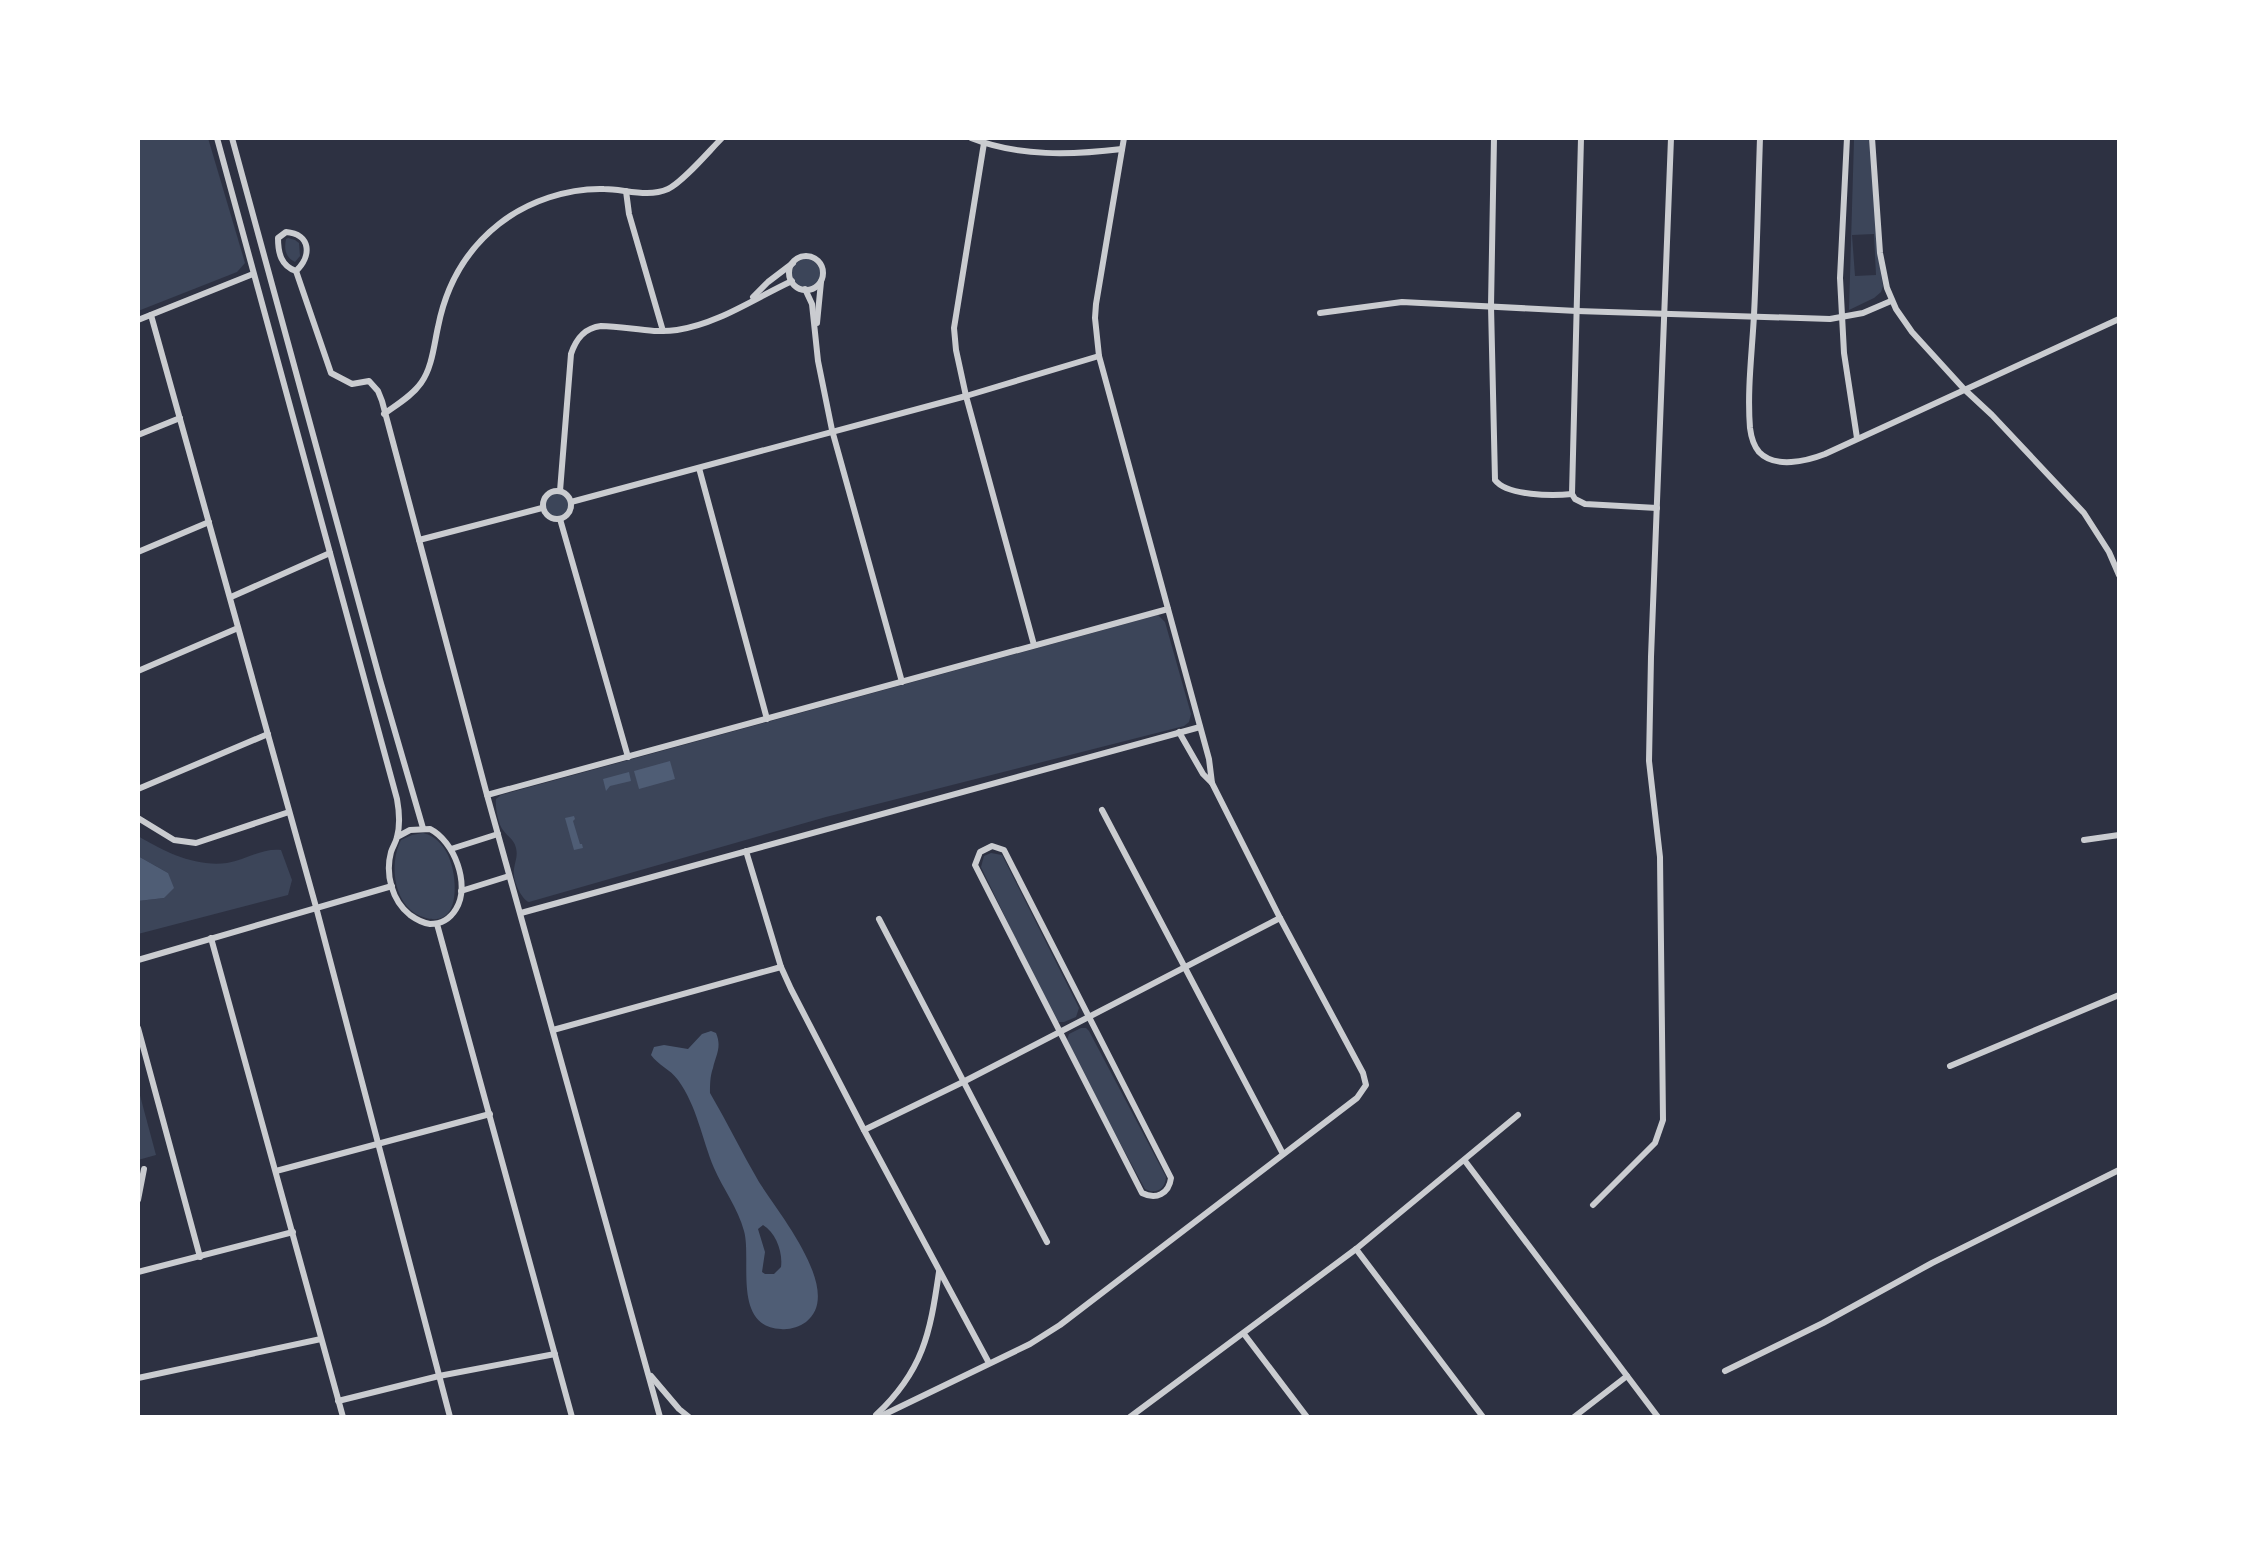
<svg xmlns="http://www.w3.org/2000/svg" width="2257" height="1555" viewBox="0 0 2257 1555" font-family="Roboto,sans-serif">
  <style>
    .green { fill: #3c4559; fill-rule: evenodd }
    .water { fill: #4f5d75; fill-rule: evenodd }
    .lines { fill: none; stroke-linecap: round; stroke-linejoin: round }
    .minor { stroke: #caccd0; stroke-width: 6 }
  </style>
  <rect width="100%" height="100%" fill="#2d3142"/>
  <g class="green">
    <path d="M 138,138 L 208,138 L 245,263 L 237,272 L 138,311 Z"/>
    <path d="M 1870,139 L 1879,262 L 1883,286 L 1881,292 L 1874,298 L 1849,310 L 1854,140 ZM 1874,234 L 1876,275 L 1855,276 L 1852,235 Z"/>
    <path d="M 288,238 L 295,240 L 299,243 L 300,256 L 295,262 C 285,257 284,249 286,239 Z"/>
    <circle cx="806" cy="273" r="14"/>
    <circle cx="557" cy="505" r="12"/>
    <path d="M 1158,615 L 1165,622 L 1191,714 L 1189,722 L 1184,726 L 826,817 L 529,902 C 521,899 512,879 514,869 C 515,861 518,857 516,848 C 514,839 508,837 503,830 C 498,824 495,806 496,799 L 501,795 Z"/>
    <path d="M 423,833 C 437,836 447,849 451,863 C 457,882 460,927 426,918 C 394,910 388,865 401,840 L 412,835 Z"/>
    <path d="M 138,836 C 165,852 195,867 227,863 C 246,860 261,848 281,850 L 292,880 L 288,895 L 138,934 L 138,901 L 164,898 L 168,873 L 138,856 Z"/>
    <path d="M 991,853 L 1002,855 L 1079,1008 L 1076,1017 L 1064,1022 L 1058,1022 L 1055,1020 L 981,867 L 984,856 Z"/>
    <path d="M 1081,1028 L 1086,1028 L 1089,1031 L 1166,1177 C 1165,1189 1156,1195 1145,1189 L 1066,1043 L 1069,1034 Z"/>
    <path d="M 138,1088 L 156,1155 L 138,1160 Z"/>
  </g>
  <g class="water">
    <path d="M 670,761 L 675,779 L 639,789 L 634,771 Z"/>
    <path d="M 629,772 L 631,781 L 610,786 L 606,791 L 603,779 Z"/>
    <path d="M 574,816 L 575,819 L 573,821 L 580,844 L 582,844 L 583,848 L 574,850 L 565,818 Z"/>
    <path d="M 138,856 L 168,873 L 174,888 L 164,898 L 138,901 Z"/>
    <path d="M 711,1031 L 716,1033 C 722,1047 716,1055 713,1068 C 710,1076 710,1085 710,1093 C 727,1122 742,1153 759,1182 C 777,1211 845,1292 806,1322 C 799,1327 789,1330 781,1329 C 732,1327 752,1259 744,1231 C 738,1208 723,1189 714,1168 C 702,1139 697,1106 678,1080 C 670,1069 658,1065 651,1055 L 654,1047 L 664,1045 L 688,1049 L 702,1034 ZM 763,1225 C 776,1233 783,1252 781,1267 L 774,1274 L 765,1274 L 762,1272 L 765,1252 L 758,1229 Z"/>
  </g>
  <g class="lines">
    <g class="minor">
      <path d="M 217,138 L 397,799 C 399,810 400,826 397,837 C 396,842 393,846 391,852 C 385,874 392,901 410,915 C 417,920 422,923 430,924 C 441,924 450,919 456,909 C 471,885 454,841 430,829 L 410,830 L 397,837"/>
      <path d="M 232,138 L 380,680 L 423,828"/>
      <path d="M 971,138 C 1019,157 1072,155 1122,149"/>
      <path d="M 1494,138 L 1491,306 L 1495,480 C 1507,496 1553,496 1572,494"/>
      <path d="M 1581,138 L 1572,494 L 1575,499 L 1585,504 L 1657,508"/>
      <path d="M 1760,138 C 1758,197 1757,256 1754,315 C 1752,353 1747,390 1750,428 C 1751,436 1754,446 1759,452 C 1775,469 1807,461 1825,454 L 2119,319"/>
      <path d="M 1847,138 L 1840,278 L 1844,353 L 1857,438"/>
      <path d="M 1872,138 L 1880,253 L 1887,288 L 1896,309 L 1912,332 L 1964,389 L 1992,415 L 2084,513 L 2109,552 L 2119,575"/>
      <path d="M 984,143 L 954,328 L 956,350 L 966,396 L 1034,645"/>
      <path d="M 626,191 L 629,214 L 663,331"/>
      <path d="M 286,232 C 311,234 312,256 296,271 C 281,266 278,253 278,238 Z"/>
      <circle cx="806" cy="273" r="17"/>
      <path d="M 296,271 L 331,373 L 352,384 L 369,381 L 378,391 L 382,401 L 487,795 L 660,1417"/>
      <path d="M 805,289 L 812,304 L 818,361 L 832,430 L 902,682"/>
      <path d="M 753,297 L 768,282 L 793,263"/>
      <path d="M 1320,313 L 1402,302 L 1577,311 L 1830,319 L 1863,313 L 1891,301"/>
      <path d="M 151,315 L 316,907 L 450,1417"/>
      <path d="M 138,320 L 253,274"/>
      <path d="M 817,323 L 821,282"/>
      <path d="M 384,414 C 396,405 412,396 421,383 C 432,368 434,345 438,327 C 446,286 466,250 499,224 C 528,201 568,188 604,189 C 624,189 648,198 668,189 C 683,182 709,151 722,138"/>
      <path d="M 138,435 L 180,418"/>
      <path d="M 699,468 L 767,719"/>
      <circle cx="557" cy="505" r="14"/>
      <path d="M 560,491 L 571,354 C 576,339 584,328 601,326 C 626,326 652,334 677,330 C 718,324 755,298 792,281"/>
      <path d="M 571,502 L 966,396 L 1099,356"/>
      <path d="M 560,519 L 628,757"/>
      <path d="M 419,540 L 542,508"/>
      <path d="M 138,552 L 209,522"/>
      <path d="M 231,597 L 330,553"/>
      <path d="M 138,671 L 238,628"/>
      <path d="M 1179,732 L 1203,774 L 1212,783"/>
      <path d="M 138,789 L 268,734"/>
      <path d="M 487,795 L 1168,609"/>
      <path d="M 1102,810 L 1283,1154"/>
      <path d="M 138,818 L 174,840 L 196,843 L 289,812"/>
      <path d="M 2084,840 L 2119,835"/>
      <path d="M 992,846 L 1004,850 L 1171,1178 C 1169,1194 1156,1200 1142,1193 L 975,865 L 980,852 Z"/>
      <path d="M 451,849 L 498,834"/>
      <path d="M 746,851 L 781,967 L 791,989 L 864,1130 L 989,1363"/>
      <path d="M 461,891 L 509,876"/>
      <path d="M 521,913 L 1200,727"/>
      <path d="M 879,919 L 1047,1242"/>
      <path d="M 437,924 L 572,1417"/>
      <path d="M 211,938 L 343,1417"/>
      <path d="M 138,960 L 392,886"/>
      <path d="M 138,1028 L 200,1257"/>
      <path d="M 553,1030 L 781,967"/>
      <path d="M 1950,1066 L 2119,995"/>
      <path d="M 864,1130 L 963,1082 L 1280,918"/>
      <path d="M 1465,1161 L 1658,1417"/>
      <path d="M 276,1171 L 490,1114"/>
      <path d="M 138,1200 L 144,1169"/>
      <path d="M 1593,1205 L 1655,1143 L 1663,1120 L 1660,857 L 1649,761 L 1651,657 L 1671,138"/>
      <path d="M 1356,1249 L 1483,1417"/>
      <path d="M 138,1272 L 293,1232"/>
      <path d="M 1244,1334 L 1307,1417"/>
      <path d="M 1725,1371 L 1823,1323 L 1932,1263 L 2119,1170"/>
      <path d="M 651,1376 L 679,1409 L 689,1417"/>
      <path d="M 138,1378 L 321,1339"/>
      <path d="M 338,1401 L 439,1376 L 555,1354"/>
      <path d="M 876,1415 C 923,1371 930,1334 939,1272"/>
      <path d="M 879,1417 L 1030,1344 L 1060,1325 L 1357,1098 L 1366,1085 L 1363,1073 L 1280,918 L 1212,783 L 1209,759 L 1099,356 L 1095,318 L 1096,304 L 1124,138"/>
      <path d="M 1130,1417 L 1356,1249 L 1518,1115"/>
      <path d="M 1574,1417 L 1627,1376"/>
    </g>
  </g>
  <rect width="2257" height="1555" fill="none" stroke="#ffffff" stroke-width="280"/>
</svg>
